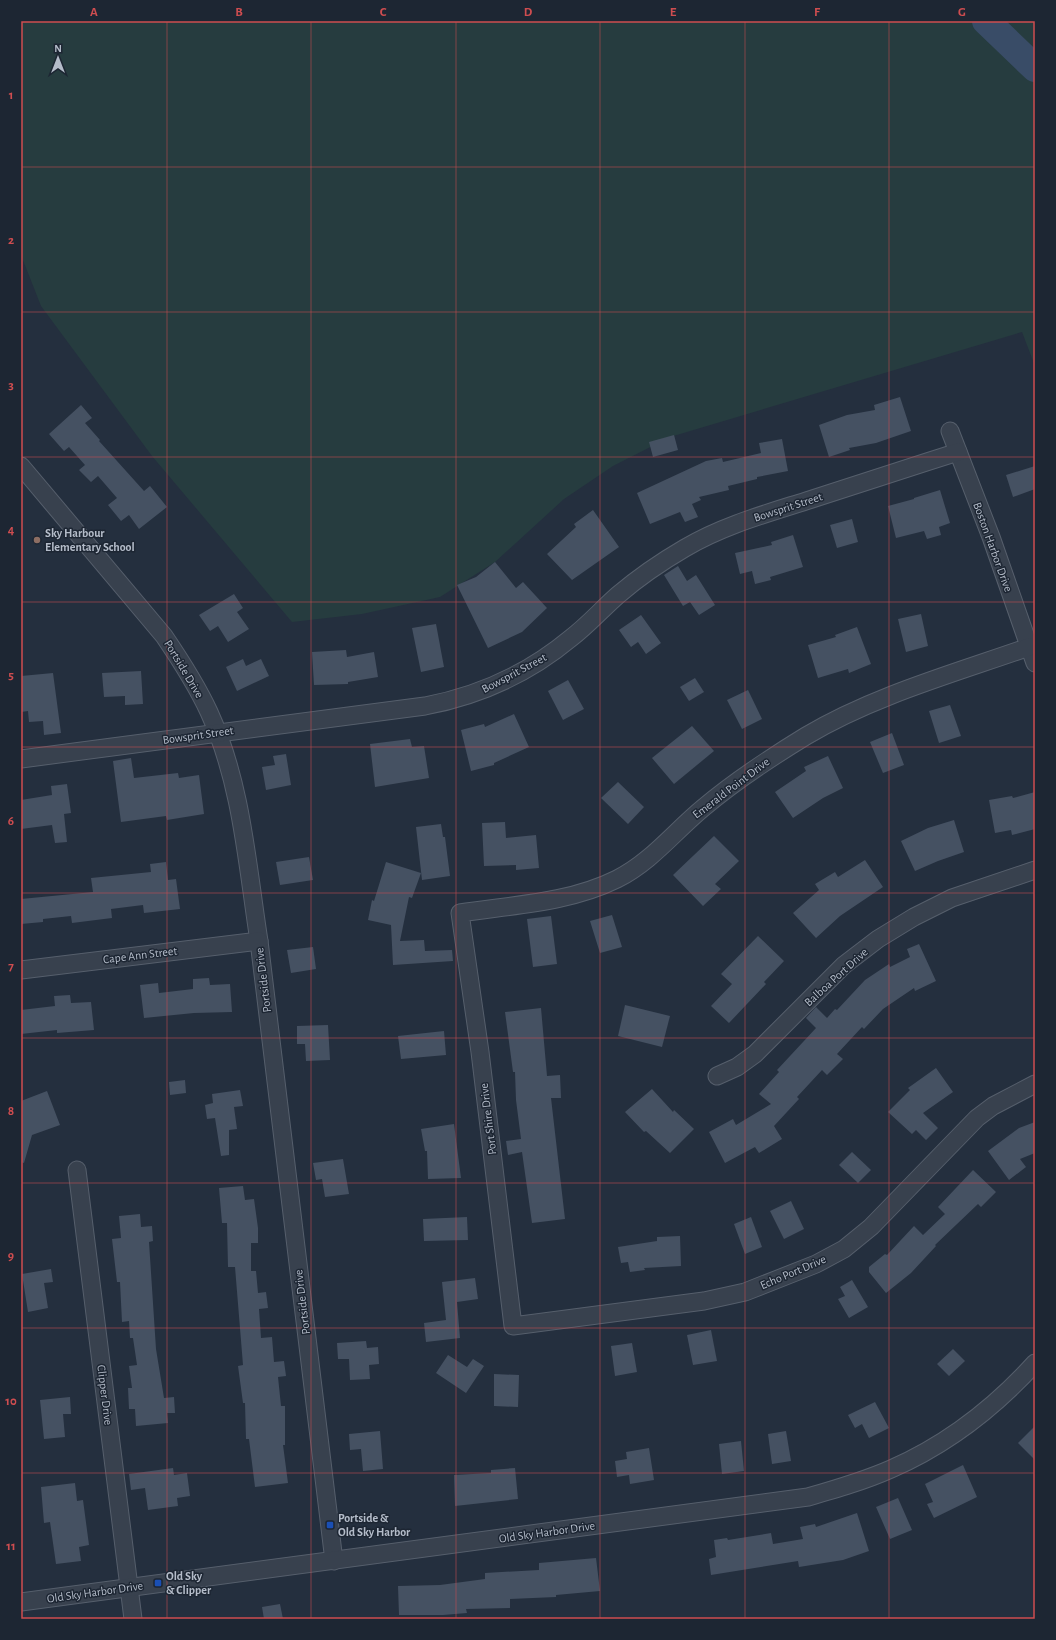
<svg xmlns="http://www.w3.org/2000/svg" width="1056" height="1640" viewBox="0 0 1056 1640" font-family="'Alegreya Sans',sans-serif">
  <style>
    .green { fill: #263c3f }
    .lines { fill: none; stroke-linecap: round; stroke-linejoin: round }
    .river { stroke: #394c67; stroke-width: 28 }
    .building { fill: #455162 }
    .street-casing { stroke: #565f6c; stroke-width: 19 }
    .street { stroke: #38414e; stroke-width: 17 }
    .grid { fill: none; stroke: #ce4d50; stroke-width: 1; stroke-opacity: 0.55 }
    .education-dot { fill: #8d6e63; stroke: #1d2633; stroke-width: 1.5 }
    .transit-dot { fill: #1a4fb4; stroke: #1d2633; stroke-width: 1.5 }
    .labels { text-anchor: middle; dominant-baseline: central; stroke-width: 3; stroke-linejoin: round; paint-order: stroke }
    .street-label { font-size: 12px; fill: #b4bcc9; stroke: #1d2633 }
    .poi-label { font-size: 12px; font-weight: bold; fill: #b4bcc9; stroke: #1d2633; text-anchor: start }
    .neatline { fill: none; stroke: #ce4d50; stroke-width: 1.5 }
    .grid-label { font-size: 13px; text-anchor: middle; font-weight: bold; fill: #ce4d50 }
  </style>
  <rect width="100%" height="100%" fill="#242f3e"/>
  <path class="green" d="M 21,21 L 1035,21 L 1035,366 L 1022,332 L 670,437 L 613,466 L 564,499 L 495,562 L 440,597 L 362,614 L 292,622 L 152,456 L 41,306 L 21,255 Z"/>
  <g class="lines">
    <path class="river" d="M 986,21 L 1035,68"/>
  </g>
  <g class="building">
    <path d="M 900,397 L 911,431 L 876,443 L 849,448 L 850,450 L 829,457 L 819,425 L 847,415 L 875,410 L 874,405 Z"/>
    <path d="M 81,405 L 92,418 L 85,423 L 100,440 L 99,441 L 144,491 L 150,486 L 167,507 L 139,529 L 129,515 L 121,521 L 108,505 L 117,498 L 98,476 L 91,482 L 79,470 L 85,465 L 69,447 L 64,451 L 49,434 Z"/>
    <path d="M 674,435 L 678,450 L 653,457 L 649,442 Z"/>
    <path d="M 782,439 L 788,471 L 757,477 L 757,479 L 728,486 L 729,490 L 699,497 L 701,500 L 692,504 L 698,517 L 685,522 L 680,512 L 650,524 L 637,493 L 706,461 L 722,458 L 723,462 L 761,453 L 759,443 Z"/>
    <path d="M 1035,466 L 1035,489 L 1013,497 L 1006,475 Z"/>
    <path d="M 940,490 L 950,523 L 939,527 L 941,535 L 927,539 L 924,531 L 896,538 L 888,506 L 914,499 L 914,498 Z"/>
    <path d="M 593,510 L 619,547 L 572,580 L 547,554 L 576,527 L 574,524 Z"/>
    <path d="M 852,519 L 858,542 L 837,548 L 830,525 Z"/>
    <path d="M 793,535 L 803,567 L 770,577 L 771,580 L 755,584 L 752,571 L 740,574 L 735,553 L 772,545 L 771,542 Z"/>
    <path d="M 495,562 L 516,588 L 523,582 L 547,608 L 522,632 L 488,648 L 457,585 L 476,577 Z"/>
    <path d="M 678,566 L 687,581 L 696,575 L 715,605 L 699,615 L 690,602 L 683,606 L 664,575 Z"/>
    <path d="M 234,594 L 243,608 L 237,612 L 249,629 L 228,642 L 218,626 L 210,631 L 199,615 Z"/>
    <path d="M 921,614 L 928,646 L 906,652 L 898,619 Z"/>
    <path d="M 641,615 L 661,643 L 646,654 L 638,642 L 631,647 L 619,630 Z"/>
    <path d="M 436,624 L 444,667 L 421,672 L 412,628 Z"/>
    <path d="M 857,627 L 871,664 L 849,673 L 848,669 L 818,678 L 808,645 L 836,637 L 835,635 Z"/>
    <path d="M 346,650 L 347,657 L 374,652 L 378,677 L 348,682 L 348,684 L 314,685 L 312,652 Z"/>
    <path d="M 243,659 L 246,666 L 261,659 L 269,676 L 237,691 L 226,667 Z"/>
    <path d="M 141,671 L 143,704 L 125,705 L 125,696 L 104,697 L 102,673 Z"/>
    <path d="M 53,673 L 61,733 L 44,735 L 43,721 L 29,722 L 28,711 L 21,712 L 21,676 Z"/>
    <path d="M 695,678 L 704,692 L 689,701 L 680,687 Z"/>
    <path d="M 568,680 L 584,709 L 563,720 L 548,691 Z"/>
    <path d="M 748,690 L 762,719 L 742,729 L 727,700 Z"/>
    <path d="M 950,705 L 961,736 L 939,743 L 929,711 Z"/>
    <path d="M 514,714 L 529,747 L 494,763 L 494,765 L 471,771 L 461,730 L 484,724 L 485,727 Z"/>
    <path d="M 692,726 L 714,751 L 674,784 L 652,758 Z"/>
    <path d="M 892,733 L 904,765 L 883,773 L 870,742 Z"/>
    <path d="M 410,739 L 412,747 L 424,746 L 429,778 L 375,787 L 370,744 Z"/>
    <path d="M 286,754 L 291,785 L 266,790 L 262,767 L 275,765 L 273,756 Z"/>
    <path d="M 828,756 L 843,788 L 823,798 L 793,818 L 775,792 L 806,771 L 804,767 Z"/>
    <path d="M 131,758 L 134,778 L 178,773 L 179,778 L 199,775 L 204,814 L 167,820 L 166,816 L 121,822 L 113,761 Z"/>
    <path d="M 618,782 L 644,807 L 628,824 L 601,798 Z"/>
    <path d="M 67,784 L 71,813 L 64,814 L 67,842 L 55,843 L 52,825 L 21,829 L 21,800 L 52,795 L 51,786 Z"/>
    <path d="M 1035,792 L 1035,829 L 1012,835 L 1011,830 L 995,833 L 989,800 L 1012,796 L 1013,798 Z"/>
    <path d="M 954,820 L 964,852 L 938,861 L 915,871 L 901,841 L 928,828 Z"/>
    <path d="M 505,822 L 506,838 L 536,835 L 539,868 L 516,870 L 516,865 L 484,866 L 482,823 Z"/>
    <path d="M 441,824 L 443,837 L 445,837 L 450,876 L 422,880 L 416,827 Z"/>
    <path d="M 714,836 L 739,861 L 715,884 L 721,889 L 703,906 L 673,875 Z"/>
    <path d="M 309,857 L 313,880 L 280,885 L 276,862 Z"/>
    <path d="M 865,860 L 883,887 L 840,916 L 816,938 L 793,913 L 819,890 L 815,884 L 835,872 L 838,877 Z"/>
    <path d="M 166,862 L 168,880 L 176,879 L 180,909 L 144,913 L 143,905 L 111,909 L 112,918 L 72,923 L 71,916 L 43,919 L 43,922 L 21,924 L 21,899 L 93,892 L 91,878 L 151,872 L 150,864 Z"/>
    <path d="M 386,862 L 421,873 L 412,898 L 409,897 L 400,941 L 424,940 L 425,951 L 452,950 L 453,961 L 393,965 L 391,925 L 368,920 L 372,900 L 374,901 Z"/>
    <path d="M 612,915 L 622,947 L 600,953 L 590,921 Z"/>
    <path d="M 551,916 L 557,964 L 533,967 L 527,919 Z"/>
    <path d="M 758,936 L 784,961 L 764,982 L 766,984 L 729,1023 L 711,1006 L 732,984 L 721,974 Z"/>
    <path d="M 919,944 L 936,981 L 915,991 L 914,988 L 883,1009 L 864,1029 L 862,1027 L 837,1054 L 843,1059 L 827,1075 L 822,1070 L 797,1097 L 799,1099 L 774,1126 L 782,1139 L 759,1153 L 755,1147 L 725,1163 L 709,1132 L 733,1119 L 736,1125 L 771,1104 L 759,1094 L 779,1072 L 777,1070 L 816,1028 L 806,1018 L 816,1007 L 827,1018 L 835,1009 L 837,1010 L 865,980 L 889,964 L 890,967 L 910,957 L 907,949 Z"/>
    <path d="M 313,947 L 316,969 L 291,973 L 287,950 Z"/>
    <path d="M 209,978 L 210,985 L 230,984 L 232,1012 L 194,1013 L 144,1018 L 140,985 L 158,983 L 159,993 L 193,989 L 193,979 Z"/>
    <path d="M 70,995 L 71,1003 L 91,1002 L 94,1030 L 57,1033 L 57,1030 L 21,1034 L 21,1010 L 55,1006 L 54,996 Z"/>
    <path d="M 625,1005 L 670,1016 L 662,1047 L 618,1036 Z"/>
    <path d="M 541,1008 L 547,1076 L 560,1075 L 561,1098 L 551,1098 L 565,1219 L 532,1223 L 522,1152 L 508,1155 L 506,1141 L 521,1139 L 516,1100 L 515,1072 L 513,1072 L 505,1012 Z"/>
    <path d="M 328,1025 L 330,1060 L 306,1061 L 305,1044 L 297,1044 L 297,1026 Z"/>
    <path d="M 444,1031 L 446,1055 L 401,1059 L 398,1036 Z"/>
    <path d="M 936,1068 L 953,1092 L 923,1113 L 938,1128 L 926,1140 L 916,1130 L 912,1134 L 888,1112 L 910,1090 L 908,1088 Z"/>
    <path d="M 185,1080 L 186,1093 L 170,1095 L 169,1082 Z"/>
    <path d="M 652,1089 L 673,1112 L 674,1110 L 694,1129 L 670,1153 L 646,1131 L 644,1132 L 625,1112 Z"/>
    <path d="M 240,1090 L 243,1106 L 234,1107 L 237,1129 L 229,1130 L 229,1155 L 221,1156 L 215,1118 L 207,1119 L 205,1105 L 213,1103 L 212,1094 Z"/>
    <path d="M 47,1091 L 60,1125 L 32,1135 L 24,1163 L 21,1162 L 21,1101 Z"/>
    <path d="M 1035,1122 L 1035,1153 L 1020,1159 L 1026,1167 L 1009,1180 L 988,1151 L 1019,1128 Z"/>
    <path d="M 454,1124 L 461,1178 L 428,1179 L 427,1151 L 425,1151 L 421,1129 Z"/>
    <path d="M 852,1152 L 871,1170 L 858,1183 L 839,1165 Z"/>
    <path d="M 343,1159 L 349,1194 L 325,1197 L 322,1179 L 316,1180 L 313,1163 Z"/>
    <path d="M 973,1170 L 996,1192 L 981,1207 L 978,1204 L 935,1245 L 936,1246 L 911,1273 L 886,1293 L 869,1272 L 869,1267 L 885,1254 L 887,1255 L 914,1226 L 923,1235 L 945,1214 L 938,1207 Z"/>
    <path d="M 243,1186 L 245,1200 L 254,1199 L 258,1228 L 258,1243 L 251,1243 L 251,1271 L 256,1271 L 258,1293 L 266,1292 L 268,1308 L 259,1309 L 261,1338 L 272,1337 L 274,1362 L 284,1361 L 286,1376 L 278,1377 L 281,1406 L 285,1406 L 285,1445 L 283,1445 L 288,1483 L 255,1487 L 249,1439 L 246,1439 L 245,1403 L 243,1403 L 238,1366 L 243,1365 L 235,1267 L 228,1267 L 227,1223 L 222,1223 L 219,1188 Z"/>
    <path d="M 791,1201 L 804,1229 L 784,1239 L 770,1211 Z"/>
    <path d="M 140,1214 L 141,1227 L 152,1226 L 153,1241 L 149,1242 L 156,1349 L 164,1398 L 174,1397 L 175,1413 L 167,1413 L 168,1423 L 136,1426 L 135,1409 L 129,1409 L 128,1388 L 132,1388 L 129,1366 L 137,1365 L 133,1338 L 130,1338 L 129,1321 L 122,1322 L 120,1282 L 117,1282 L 112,1239 L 121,1238 L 119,1216 Z"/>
    <path d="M 467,1217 L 468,1240 L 424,1241 L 423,1219 Z"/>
    <path d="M 751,1217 L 762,1247 L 745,1254 L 734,1224 Z"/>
    <path d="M 680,1236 L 681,1266 L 644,1268 L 645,1270 L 630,1272 L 628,1262 L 621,1263 L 618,1247 L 657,1241 L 657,1237 Z"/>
    <path d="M 51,1269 L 53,1282 L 44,1283 L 48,1308 L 28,1312 L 22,1274 Z"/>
    <path d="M 475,1278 L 478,1299 L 457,1302 L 460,1338 L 426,1342 L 424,1323 L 446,1320 L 442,1282 Z"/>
    <path d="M 852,1280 L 868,1307 L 849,1318 L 838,1299 L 845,1296 L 840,1287 Z"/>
    <path d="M 711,1330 L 717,1361 L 693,1365 L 687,1335 Z"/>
    <path d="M 366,1341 L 367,1348 L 378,1347 L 379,1364 L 369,1365 L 370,1379 L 350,1380 L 349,1359 L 338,1359 L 337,1343 Z"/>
    <path d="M 632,1343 L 637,1372 L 615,1376 L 611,1346 Z"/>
    <path d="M 953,1349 L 965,1361 L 949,1376 L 937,1364 Z"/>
    <path d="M 448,1355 L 467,1367 L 473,1359 L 484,1366 L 466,1393 L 436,1373 Z"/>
    <path d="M 494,1374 L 519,1375 L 518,1407 L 494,1406 Z"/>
    <path d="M 70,1397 L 71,1414 L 63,1414 L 65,1437 L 44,1439 L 40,1400 Z"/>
    <path d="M 875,1402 L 889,1428 L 869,1438 L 862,1424 L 855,1428 L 848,1415 Z"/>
    <path d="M 1035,1426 L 1035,1460 L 1018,1443 Z"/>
    <path d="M 380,1431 L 383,1469 L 363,1471 L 361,1449 L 350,1450 L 349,1434 Z"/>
    <path d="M 786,1431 L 791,1461 L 772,1464 L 768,1434 Z"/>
    <path d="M 741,1441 L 744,1471 L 722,1474 L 719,1444 Z"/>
    <path d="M 649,1448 L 654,1480 L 630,1484 L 629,1475 L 617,1477 L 615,1461 L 627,1459 L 626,1452 Z"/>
    <path d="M 963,1465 L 977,1497 L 934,1518 L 927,1504 L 933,1502 L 925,1484 Z"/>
    <path d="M 173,1468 L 174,1475 L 187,1473 L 190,1496 L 177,1498 L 178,1506 L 148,1510 L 145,1488 L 131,1490 L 129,1474 Z"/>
    <path d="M 515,1468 L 518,1499 L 455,1506 L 454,1475 L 491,1473 L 491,1470 Z"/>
    <path d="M 75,1483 L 77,1501 L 83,1500 L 89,1545 L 79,1547 L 81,1561 L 56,1564 L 50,1522 L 44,1523 L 41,1487 Z"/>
    <path d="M 898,1498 L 912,1530 L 890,1539 L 876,1507 Z"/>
    <path d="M 857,1513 L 869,1551 L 843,1560 L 799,1567 L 798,1561 L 711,1575 L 709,1559 L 716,1557 L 714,1540 L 727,1538 L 728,1540 L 771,1533 L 773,1544 L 803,1539 L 800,1527 L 815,1524 L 816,1527 Z"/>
    <path d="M 596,1558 L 600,1591 L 556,1595 L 556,1597 L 510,1599 L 510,1608 L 466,1609 L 467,1613 L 443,1615 L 399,1615 L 398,1586 L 440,1585 L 485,1579 L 485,1573 L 539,1570 L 539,1563 Z"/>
    <path d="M 280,1604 L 283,1619 L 264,1619 L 262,1607 Z"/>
  </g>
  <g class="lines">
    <g class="street-casing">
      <g id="street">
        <path d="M 950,431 L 991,537 L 1035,663"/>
        <path d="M 21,466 L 164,636 C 181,661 197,686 209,712 C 242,784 247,864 259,941 L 334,1561"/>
        <path d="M 1029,647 C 955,673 873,696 806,736 C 770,758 735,781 703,808 C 674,832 651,862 617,879 C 569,903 512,905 460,913 L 480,1052 L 513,1326 L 704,1301 L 745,1292 L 816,1264 L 844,1249 L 871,1227 L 977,1118 L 993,1106 L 1035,1084"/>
        <path d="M 21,759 L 425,706 C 478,696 529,673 571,638 C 588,625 602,609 618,595 C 639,577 661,562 685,548 C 722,526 765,514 806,501 C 856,485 907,468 958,452"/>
        <path d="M 21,970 L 259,941"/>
        <path d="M 717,1076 L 737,1067 L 755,1054 L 844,965 L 878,939 L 914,917 L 952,898 L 1035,870"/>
        <path d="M 77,1170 L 133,1619"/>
        <path d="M 21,1602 L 808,1497 C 836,1489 864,1481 891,1469 C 946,1445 995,1407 1035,1363"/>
      </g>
    </g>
    <use href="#street" class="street"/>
  </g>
  <path class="grid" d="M 167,21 L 167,1619M 311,21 L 311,1619M 456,21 L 456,1619M 600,21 L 600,1619M 745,21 L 745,1619M 889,21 L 889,1619M 21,167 L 1035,167M 21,312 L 1035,312M 21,457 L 1035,457M 21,602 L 1035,602M 21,747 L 1035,747M 21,893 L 1035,893M 21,1038 L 1035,1038M 21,1183 L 1035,1183M 21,1328 L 1035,1328M 21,1473 L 1035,1473"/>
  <circle class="education-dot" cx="37" cy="540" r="4"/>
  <g class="transit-dot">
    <rect x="326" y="1521" width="8" height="8" rx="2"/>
    <rect x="154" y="1579" width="8" height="8" rx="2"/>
  </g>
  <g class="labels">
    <g class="street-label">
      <text transform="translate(788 507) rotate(-18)">Bowsprit Street</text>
      <text transform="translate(993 547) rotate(70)">Boston Harbor Drive</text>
      <text transform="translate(184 669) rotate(59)">Portside Drive</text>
      <text transform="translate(514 673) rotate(-28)">Bowsprit Street</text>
      <text transform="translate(198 735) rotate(-8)">Bowsprit Street</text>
      <text transform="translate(731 788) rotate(-37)">Emerald Point Drive</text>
      <text transform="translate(140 955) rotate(-7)">Cape Ann Street</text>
      <text transform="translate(836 977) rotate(-42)">Balboa Port Drive</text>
      <text transform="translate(263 980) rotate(-97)">Portside Drive</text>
      <text transform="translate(488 1119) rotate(-97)">Port Shire Drive</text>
      <text transform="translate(793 1272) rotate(-23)">Echo Port Drive</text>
      <text transform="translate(302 1302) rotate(-97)">Portside Drive</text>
      <text transform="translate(105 1395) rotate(83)">Clipper Drive</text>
      <text transform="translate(547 1532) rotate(-8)">Old Sky Harbor Drive</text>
      <text transform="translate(95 1592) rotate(-8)">Old Sky Harbor Drive</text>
    </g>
    <g class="poi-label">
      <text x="45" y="533">Sky Harbour<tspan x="45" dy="14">Elementary School</tspan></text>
      <text x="338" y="1518">Portside &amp;<tspan x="338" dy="14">Old Sky Harbor</tspan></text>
      <text x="166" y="1576">Old Sky<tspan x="166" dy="14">&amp; Clipper</tspan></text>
    </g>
  </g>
  <rect width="1056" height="1640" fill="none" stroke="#1d2633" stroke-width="44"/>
  <g transform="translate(58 58)" stroke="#1d2633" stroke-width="3" paint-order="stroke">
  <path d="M0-3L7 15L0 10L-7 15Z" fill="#b4bcc9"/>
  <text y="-6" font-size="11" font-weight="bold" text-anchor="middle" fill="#b4bcc9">N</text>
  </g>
  <rect x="22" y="22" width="1012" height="1596" class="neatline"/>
  <g class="grid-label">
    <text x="94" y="16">A</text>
    <text x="239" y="16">B</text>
    <text x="383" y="16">C</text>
    <text x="528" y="16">D</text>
    <text x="673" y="16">E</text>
    <text x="817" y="16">F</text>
    <text x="962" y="16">G</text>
    <text x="11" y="99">1</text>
    <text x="11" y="244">2</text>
    <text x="11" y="389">3</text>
    <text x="11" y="534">4</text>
    <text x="11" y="679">5</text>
    <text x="11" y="825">6</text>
    <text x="11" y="970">7</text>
    <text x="11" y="1115">8</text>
    <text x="11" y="1260">9</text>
    <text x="11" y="1405">10</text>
    <text x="11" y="1550">11</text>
  </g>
</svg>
